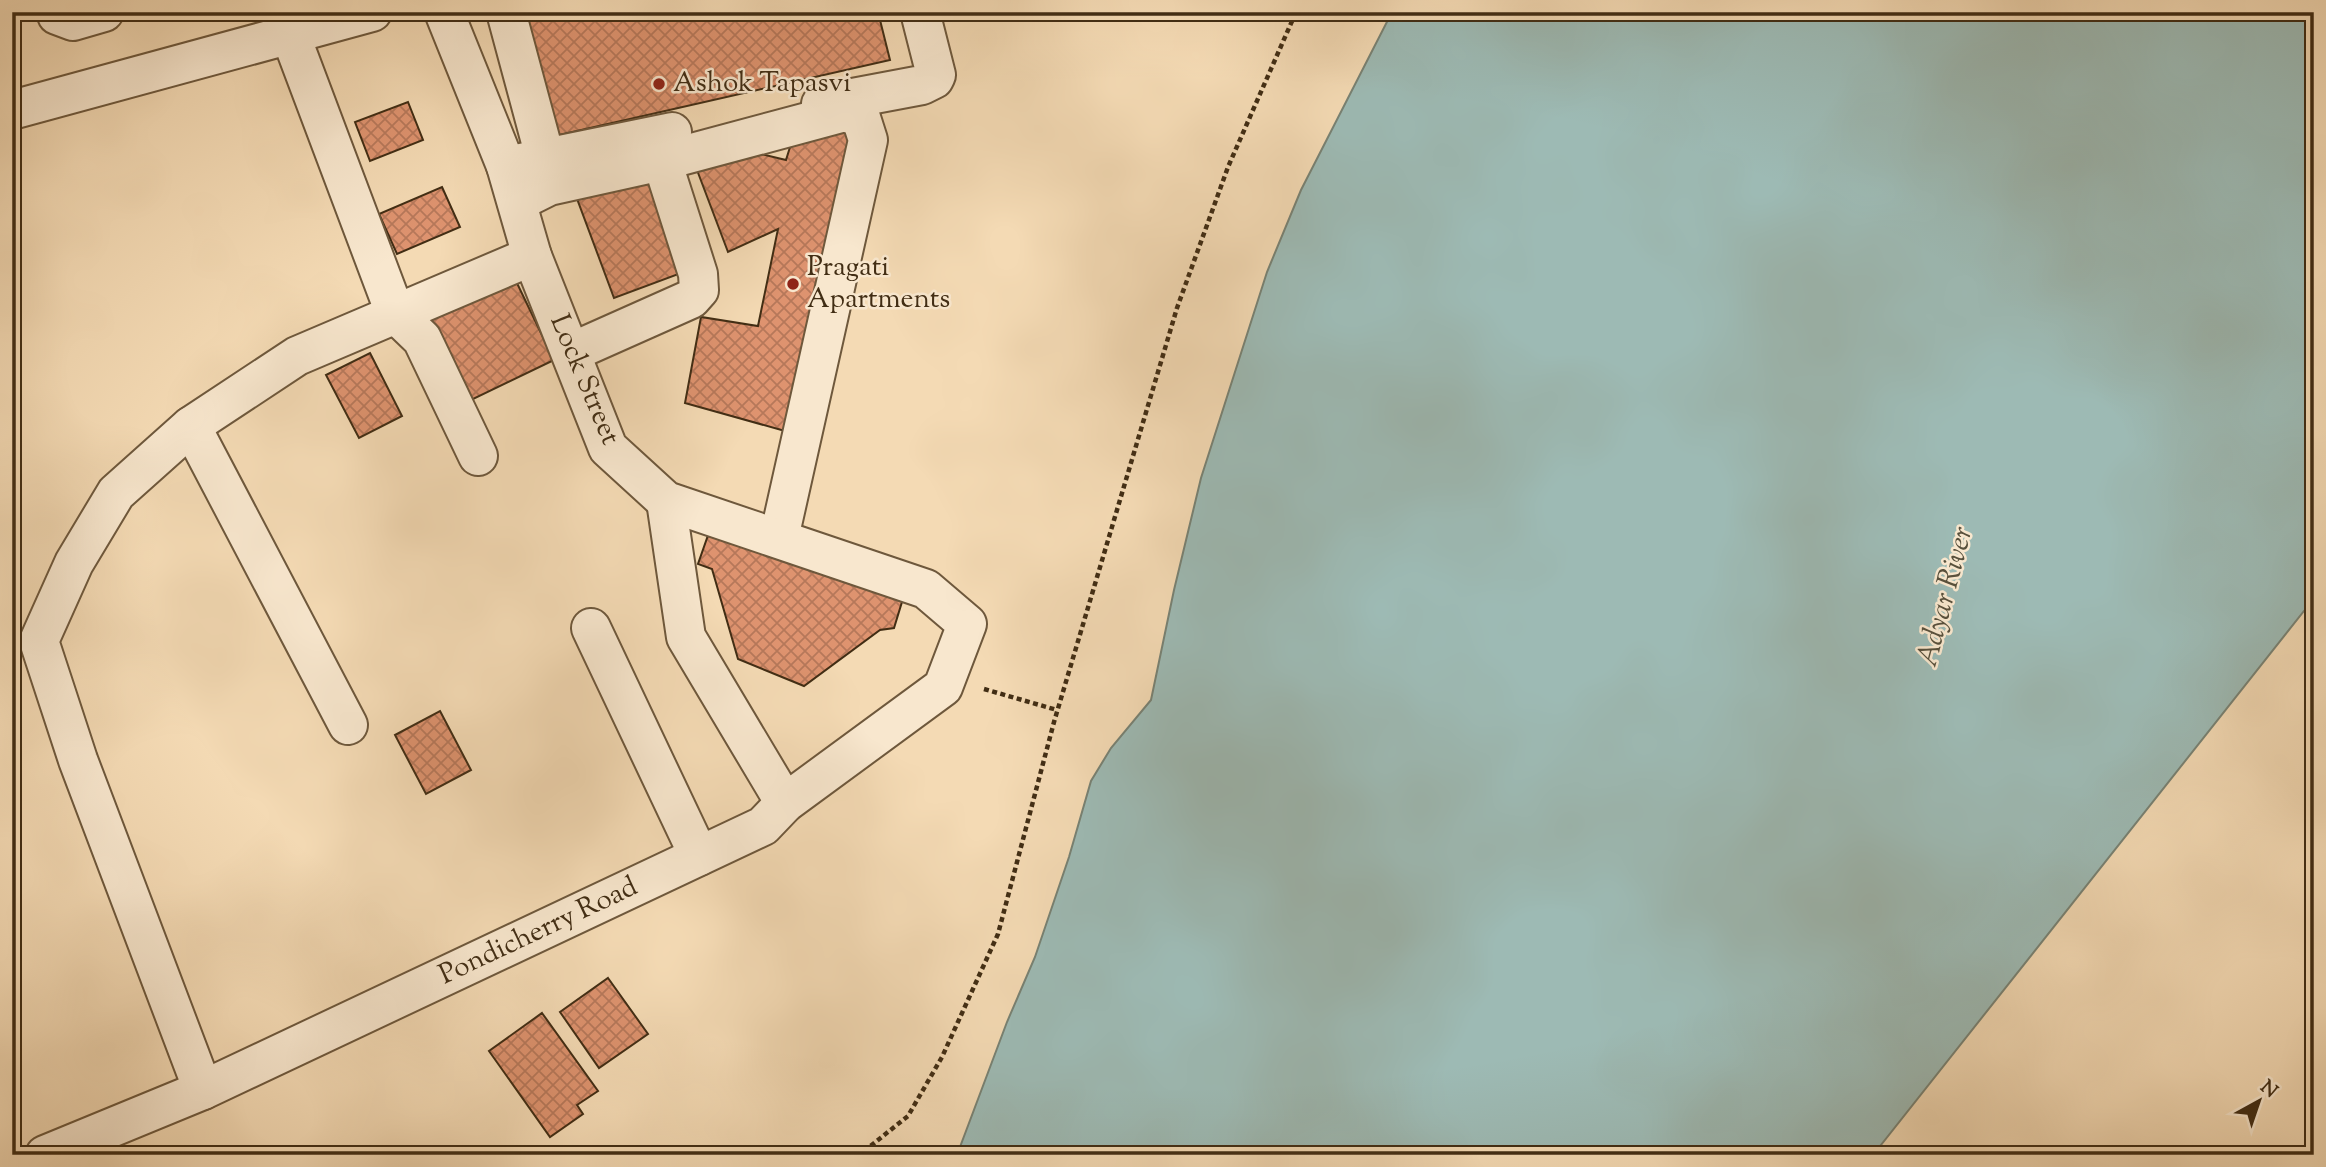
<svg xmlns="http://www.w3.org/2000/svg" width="2326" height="1167" viewBox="0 0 2326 1167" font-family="'Sorts Mill Goudy',serif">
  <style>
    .water { fill: #9dbab4; stroke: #788274; stroke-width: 2 }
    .building { fill: url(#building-cross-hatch); stroke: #412d14; stroke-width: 2 }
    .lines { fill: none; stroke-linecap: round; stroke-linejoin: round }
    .street-casing { stroke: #6e583c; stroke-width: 42 }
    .path { stroke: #412d14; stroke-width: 4.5; stroke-dasharray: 5 3.5; stroke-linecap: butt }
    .street { stroke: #f8e7ce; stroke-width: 38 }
    .poi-dot { fill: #8f2418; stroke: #f8e7ce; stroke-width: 2.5 }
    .labels { text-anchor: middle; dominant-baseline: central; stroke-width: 5; stroke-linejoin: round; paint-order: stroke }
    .poi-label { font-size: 28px; fill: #412d14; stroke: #f8e7ce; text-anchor: start }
    .street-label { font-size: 28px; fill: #412d14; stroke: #f8e7ce }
    .water-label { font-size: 30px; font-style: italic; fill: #58503c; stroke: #f8e7ce }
  </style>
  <defs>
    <pattern id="building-cross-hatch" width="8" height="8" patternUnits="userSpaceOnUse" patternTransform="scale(1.75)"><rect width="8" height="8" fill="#de936f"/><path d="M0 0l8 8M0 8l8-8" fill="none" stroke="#b6785a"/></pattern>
  </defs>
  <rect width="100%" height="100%" fill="#f4dab4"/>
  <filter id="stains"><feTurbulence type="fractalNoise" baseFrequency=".00286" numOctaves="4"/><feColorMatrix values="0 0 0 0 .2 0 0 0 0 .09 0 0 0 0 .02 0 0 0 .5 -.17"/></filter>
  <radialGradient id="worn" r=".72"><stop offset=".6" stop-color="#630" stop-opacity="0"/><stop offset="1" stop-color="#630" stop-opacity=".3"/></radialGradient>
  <path class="water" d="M 1392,12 L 2314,12 L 2314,603 L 2304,611 L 1873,1155 L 957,1155 L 1007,1022 L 1035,957 L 1069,857 L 1091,781 L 1111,748 L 1151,700 L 1174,590 L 1201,478 L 1267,272 L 1301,190 Z"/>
  <g class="building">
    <path d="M 517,12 L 878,12 L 890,60 L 546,138 Z"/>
    <path d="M 408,102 L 423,140 L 370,161 L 355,122 Z"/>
    <path d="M 795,131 L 857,131 L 785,431 L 685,403 L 701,317 L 758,326 L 778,229 L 728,252 L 697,170 L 761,154 L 786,160 Z"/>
    <path d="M 647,170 L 684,272 L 614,298 L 576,196 Z"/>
    <path d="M 442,187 L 460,227 L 397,254 L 379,214 Z"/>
    <path d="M 515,279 L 554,360 L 469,401 L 430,320 Z"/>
    <path d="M 370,353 L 402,416 L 359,438 L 326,375 Z"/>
    <path d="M 713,521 L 905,592 L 894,628 L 880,630 L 804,686 L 738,659 L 712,569 L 698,564 Z"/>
    <path d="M 440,711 L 471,770 L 426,794 L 395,735 Z"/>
    <path d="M 608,978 L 648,1034 L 599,1068 L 560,1012 Z"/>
    <path d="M 542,1013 L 598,1091 L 577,1105 L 583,1114 L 550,1137 L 489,1051 Z"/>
  </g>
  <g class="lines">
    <g class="street-casing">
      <g id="street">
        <path d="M 56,12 L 57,15 L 73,21 L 104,12"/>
        <path d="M 506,12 L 545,157"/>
        <path d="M 290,34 L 395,313 L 422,339 L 478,456"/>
        <path d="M 821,104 L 922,85 L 934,79 L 936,75 L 920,12"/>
        <path d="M 12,110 L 372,12"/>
        <path d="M 506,166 L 672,132"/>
        <path d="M 517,202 L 549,186 L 662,161 L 845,112 L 861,118 L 868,140 L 779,538"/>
        <path d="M 572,352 L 691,299 L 699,290 L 698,274 L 662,161"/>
        <path d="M 191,426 L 348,725"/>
        <path d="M 666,501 L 686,637 L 785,803"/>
        <path d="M 591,628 L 699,856"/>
        <path d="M 203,1090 L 78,760 L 39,641 L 74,563 L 116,493 L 191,426 L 297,356 L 532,256"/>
        <path id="s1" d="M 45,1155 L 203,1090 L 763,826 L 785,803 L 943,687 L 967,624 L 926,589 L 666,501 L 608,448 L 532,256 L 506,166 L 444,12"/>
      </g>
    </g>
    <g class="path">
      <path d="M 984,689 L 1057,710"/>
      <path d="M 821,1155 L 868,1148 L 908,1116 L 942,1057 L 998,934 L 1054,722 L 1177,308 L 1228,167 L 1296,12"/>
    </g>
    <use href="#street" class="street"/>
  </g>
  <g class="poi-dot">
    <circle cx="659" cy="84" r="7"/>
    <circle cx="793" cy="284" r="7"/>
  </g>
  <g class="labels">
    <g class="poi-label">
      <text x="673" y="84">Ashok Tapasvi</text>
      <text x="807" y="268">Pragati<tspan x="807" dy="32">Apartments</tspan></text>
    </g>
    <g class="street-label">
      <text transform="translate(584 380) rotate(67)">Lock Street</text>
      <text stroke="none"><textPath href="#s1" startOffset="542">Pondicherry Road</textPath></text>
    </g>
    <g class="water-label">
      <text transform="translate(1946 597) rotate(-75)">Adyar River</text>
    </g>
  </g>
  <rect width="2326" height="1167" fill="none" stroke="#f4dab4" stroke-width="42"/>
  <rect x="14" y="14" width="2298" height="1139" fill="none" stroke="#412d14" stroke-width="3.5"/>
  <rect x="21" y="21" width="2284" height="1125" fill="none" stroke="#412d14" stroke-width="2"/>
  <g transform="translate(2259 1101) rotate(40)" stroke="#f8e7ce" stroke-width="5" paint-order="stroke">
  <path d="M0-5L12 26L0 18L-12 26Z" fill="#412d14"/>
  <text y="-10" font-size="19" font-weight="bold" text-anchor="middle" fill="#412d14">N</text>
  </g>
  <rect width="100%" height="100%" filter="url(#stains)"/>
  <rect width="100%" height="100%" fill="url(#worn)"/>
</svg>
